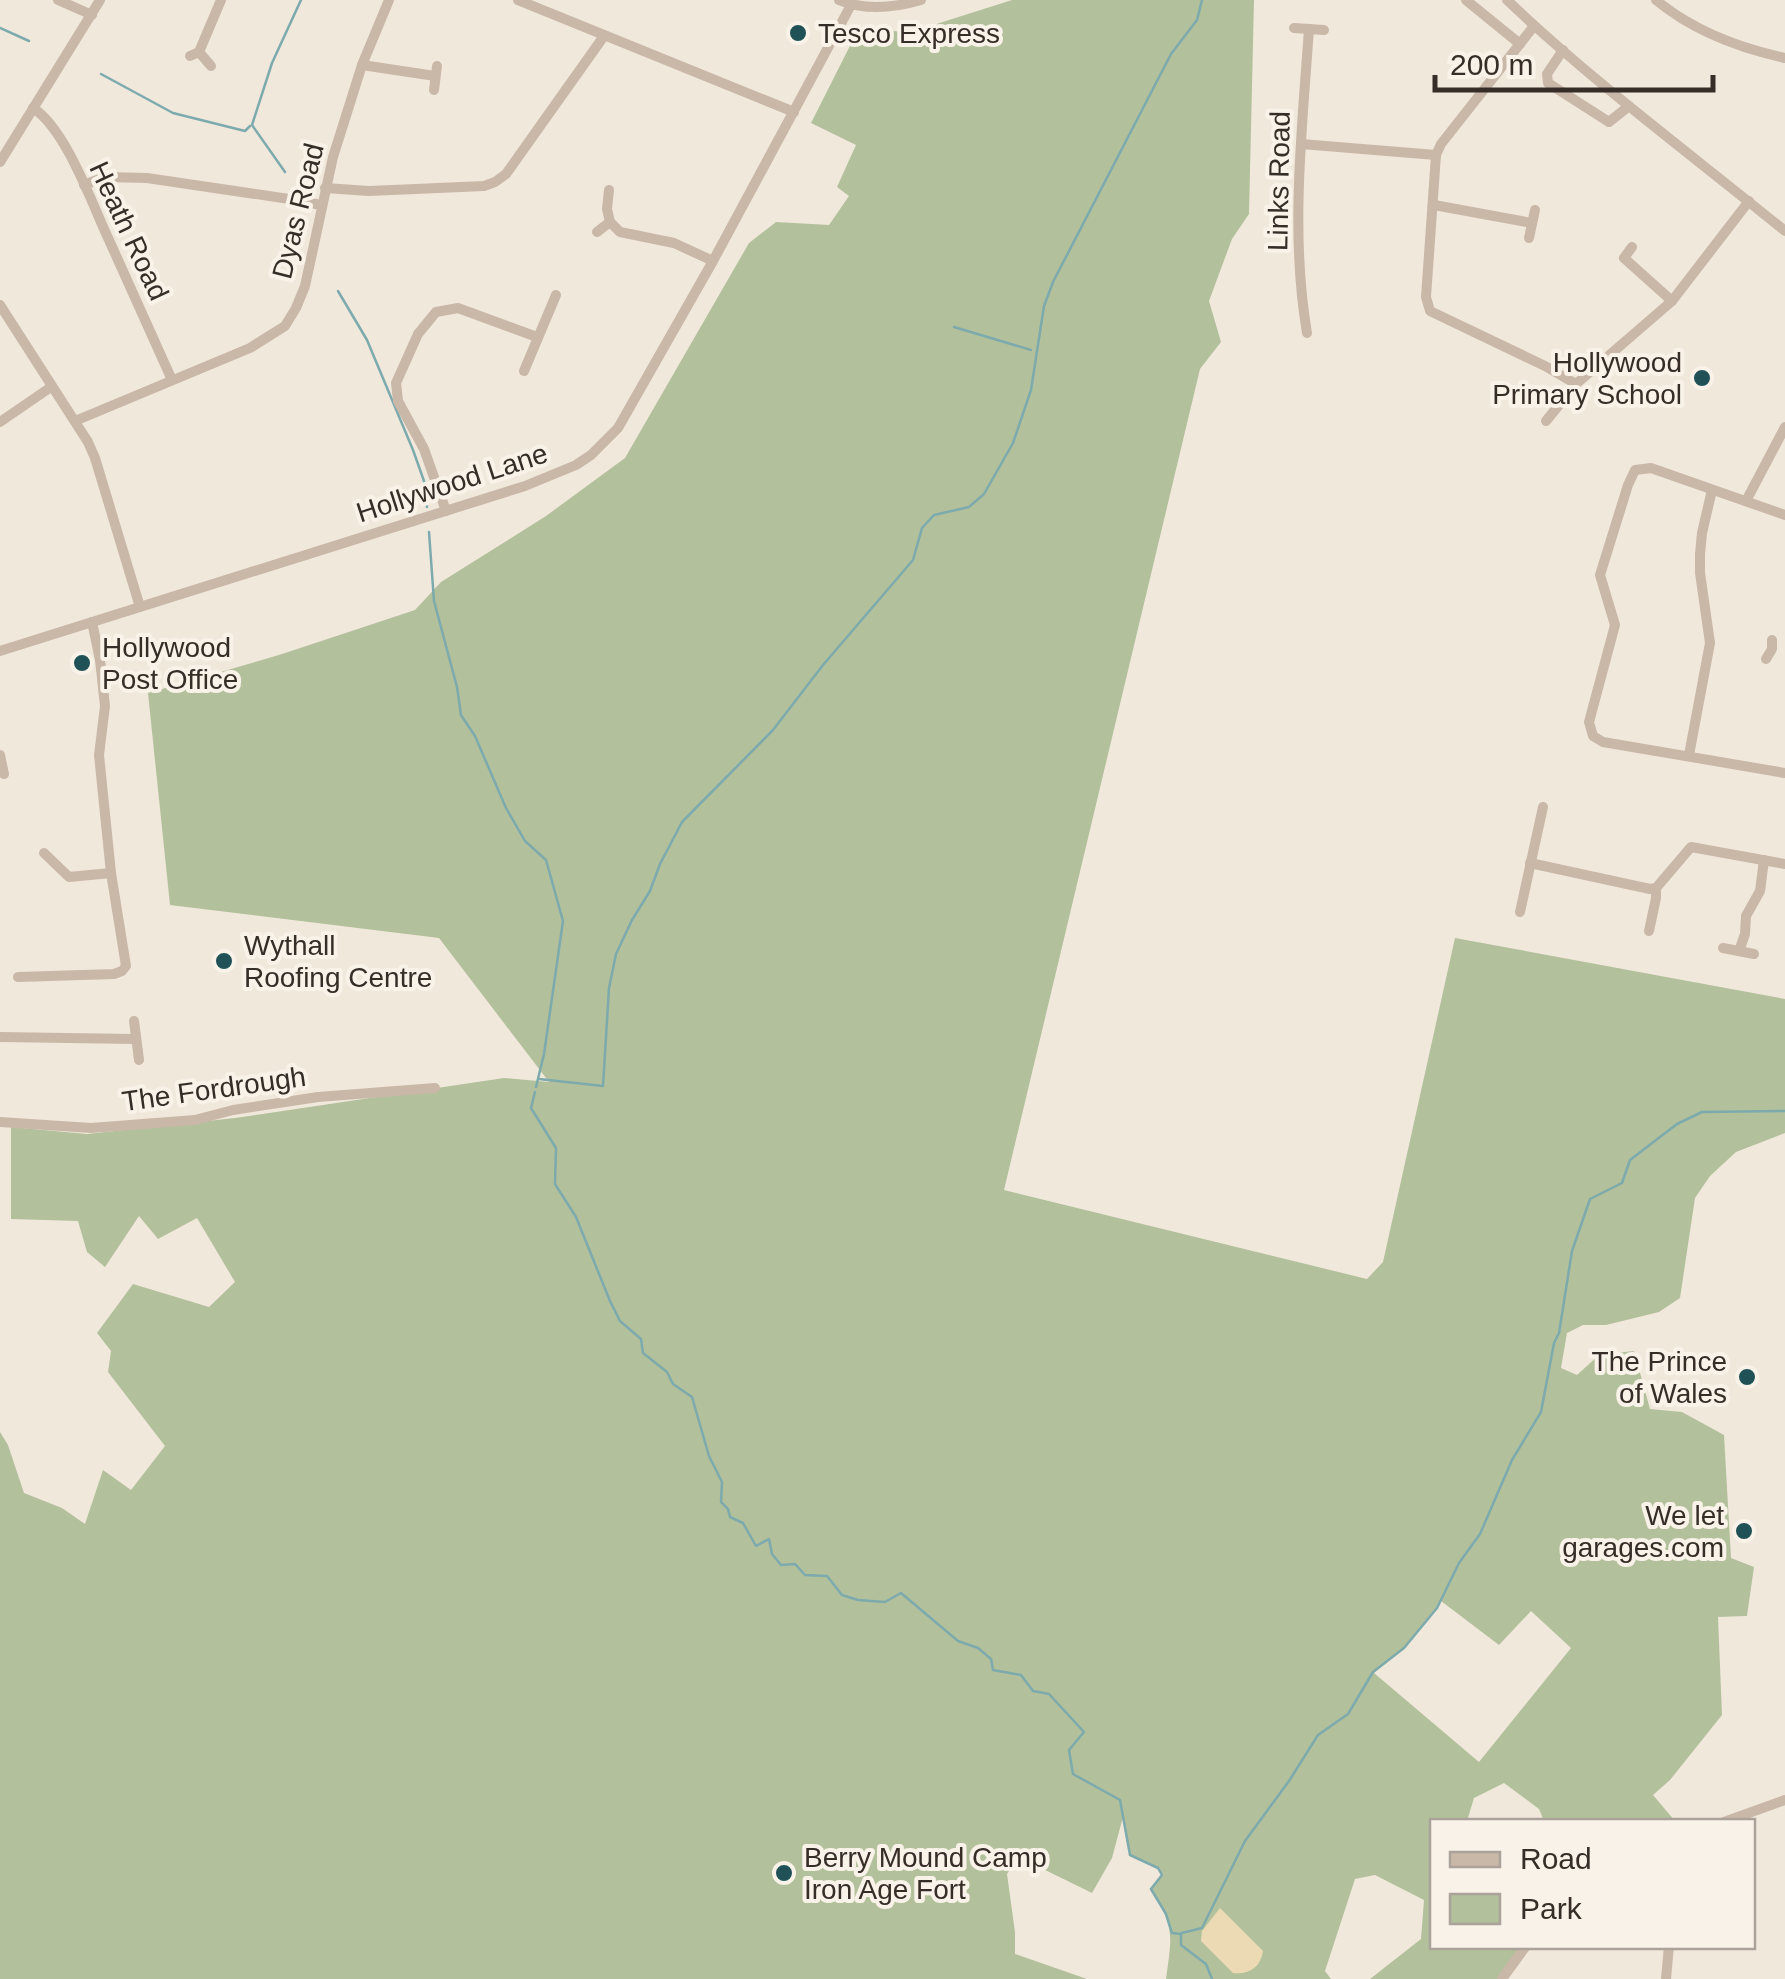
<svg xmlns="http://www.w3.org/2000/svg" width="1785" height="1979" viewBox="0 0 1785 1979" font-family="Helvetica,sans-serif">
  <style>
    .green { fill: #b3c09c; fill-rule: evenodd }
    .sand { fill: #ebdab3 }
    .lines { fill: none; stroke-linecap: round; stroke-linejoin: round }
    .stream { stroke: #7caaad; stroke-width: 2.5 }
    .minor { stroke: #c9b8a8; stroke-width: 10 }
    .poi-dot { fill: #1f5156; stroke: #f9f2e8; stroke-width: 4 }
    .labels { text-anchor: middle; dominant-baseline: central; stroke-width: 8; stroke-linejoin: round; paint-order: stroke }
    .poi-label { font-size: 28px; fill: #362d28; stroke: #f9f2e8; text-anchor: start }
    .street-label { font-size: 28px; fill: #362d28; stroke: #f9f2e8 }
  </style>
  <rect width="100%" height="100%" fill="#f1e8dc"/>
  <path class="green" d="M 1012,0 L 1254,0 L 1249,214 L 1232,239 L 1209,301 L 1221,342 L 1200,369 L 1004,1190 L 1367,1279 L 1383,1262 L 1455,938 L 1785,999 L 1785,1133 L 1736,1152 L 1710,1176 L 1695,1198 L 1680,1298 L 1659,1312 L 1606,1325 L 1583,1325 L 1567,1333 L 1561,1368 L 1577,1375 L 1599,1355 L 1634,1351 L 1650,1409 L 1682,1412 L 1724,1435 L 1731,1558 L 1754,1567 L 1747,1616 L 1718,1617 L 1722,1715 L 1670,1780 L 1653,1795 L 1675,1821 L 1544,1821 L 1539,1809 L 1504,1783 L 1474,1798 L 1467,1821 L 1432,1822 L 1432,1946 L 1520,1947 L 1498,1979 L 1370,1979 L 1421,1939 L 1424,1900 L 1375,1875 L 1355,1879 L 1325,1971 L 1331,1979 L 1166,1979 C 1172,1935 1175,1928 1151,1889 L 1162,1875 L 1158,1868 L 1130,1855 L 1123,1817 L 1112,1858 L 1092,1893 L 1037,1866 L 1023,1851 L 1007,1874 L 1015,1932 L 1015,1954 L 1087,1979 L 0,1979 L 0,1432 L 8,1445 L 24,1493 L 62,1508 L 85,1524 L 103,1470 L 131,1490 L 165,1446 L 108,1372 L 111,1351 L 97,1333 L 133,1284 L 209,1307 L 235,1282 L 197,1218 L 158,1239 L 139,1216 L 105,1267 L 87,1252 L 78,1221 L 11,1219 L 11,1127 L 87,1134 L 235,1118 L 504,1078 L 549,1082 L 439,938 L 170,905 L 148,693 L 279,655 L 415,610 L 441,582 L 546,516 L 625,458 L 749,243 L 776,222 L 829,225 L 849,196 L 837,187 L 856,145 L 811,123 L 860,26 L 908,33 ZM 1441,1601 L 1499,1645 L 1531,1611 L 1571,1648 L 1479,1762 L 1374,1673 L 1404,1648 Z"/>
  <path class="sand" d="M 1220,1908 L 1263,1951 C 1261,1967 1249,1975 1233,1973 L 1201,1941 L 1202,1931 Z"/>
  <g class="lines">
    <g class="stream">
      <path d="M 0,28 L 29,41"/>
      <path d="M 101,74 L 173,113 L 245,131 L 250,126"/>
      <path d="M 285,172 L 252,125 L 272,63 L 301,0"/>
      <path d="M 338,291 L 367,340 L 413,450 L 424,481 L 427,507"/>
      <path d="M 954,327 L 1031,350"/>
      <path d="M 429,532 L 434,601 L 457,687 L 461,715 L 475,736 L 506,808 L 525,841 L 546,860 L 563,921 L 544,1054 L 536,1087"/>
      <path d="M 539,1079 L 603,1086 L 609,988 L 616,954 L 632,920 L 650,891 L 660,864 L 682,822 L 773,730 L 823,665 L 913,560 L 922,528 L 934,515 L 969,507 L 984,494 L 1013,443 L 1031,390 L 1044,306 L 1053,282 L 1171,54 L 1197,20 L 1202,0"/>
      <path d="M 535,1092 L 531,1108 L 556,1148 L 555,1184 L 576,1217 L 610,1301 L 620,1321 L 641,1339 L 643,1353 L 667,1372 L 673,1384 L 692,1397 L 709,1456 L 722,1482 L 721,1502 L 728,1509 L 730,1517 L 743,1523 L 756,1546 L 769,1539 L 772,1554 L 781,1565 L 795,1564 L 805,1575 L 827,1576 L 842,1595 L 858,1600 L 885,1602 L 901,1593 L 958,1641 L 978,1648 L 991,1659 L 993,1670 L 1021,1675 L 1033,1691 L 1049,1694 L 1084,1732 L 1069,1750 L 1073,1774 L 1120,1800 L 1130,1855 L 1158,1868 L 1162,1875 L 1151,1889 L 1166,1914 L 1172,1933 L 1181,1934 L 1181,1945 L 1206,1964 L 1212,1979"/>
      <path d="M 1182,1933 L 1202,1928 L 1245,1841 L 1289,1781 L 1318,1735 L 1348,1714 L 1373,1672 L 1404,1648 L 1437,1608 L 1459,1563 L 1480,1534 L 1512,1460 L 1541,1412 L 1554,1343 L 1559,1333 L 1572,1251 L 1590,1199 L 1622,1183 L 1630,1160 L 1677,1124 L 1702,1112 L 1785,1111"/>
    </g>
    <g class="minor">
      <path d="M 58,0 L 92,15"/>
      <path d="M 518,0 L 794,112"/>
      <path d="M 839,0 C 866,11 894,8 921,0"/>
      <path d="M 1466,0 L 1520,44"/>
      <path d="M 1507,0 C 1594,83 1692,155 1785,231"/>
      <path d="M 1656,0 C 1692,30 1739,48 1785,58"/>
      <path d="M 1534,26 L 1441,144 L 1436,155 L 1426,297 L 1430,311 L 1545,366 L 1576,384"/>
      <path d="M 1294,28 L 1324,30"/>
      <path d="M 1563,50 L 1547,74 L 1548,83 L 1609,122 L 1629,106"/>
      <path d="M 199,52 L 221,0"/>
      <path d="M 190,56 L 199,52 L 211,66"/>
      <path d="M 362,65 L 435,76"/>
      <path d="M 434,90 L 437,66"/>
      <path d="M 33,108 C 66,129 92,204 109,240 C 130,287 151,334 172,380"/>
      <path d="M 1301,144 L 1436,155"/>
      <path d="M 0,162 L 100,0"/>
      <path d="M 84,185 L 105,177 L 147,178 L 296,200 L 321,205"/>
      <path d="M 325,188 L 369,191 L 484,186 L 495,182 L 506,174 L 604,36"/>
      <path d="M 609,190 L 607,209 L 610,222 L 620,232 L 674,243 L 713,261"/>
      <path d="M 1434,205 L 1532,223"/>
      <path d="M 597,232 L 610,222"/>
      <path d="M 1529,238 L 1535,210"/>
      <path d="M 1632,247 L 1624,258 L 1672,301"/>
      <path d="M 0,305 L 88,442 L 95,458 L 140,607"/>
      <path d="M 1307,333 C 1290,233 1302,130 1309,29"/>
      <path d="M 524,371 L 556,295"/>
      <path d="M 75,421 L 250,348 L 285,326 L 296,308 L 305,286 L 333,157 L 362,65 L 389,0"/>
      <path d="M 1546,421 L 1576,384 L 1672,301 L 1749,201"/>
      <path d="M 0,422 L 51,387"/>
      <path d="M 1746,501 L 1785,427"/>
      <path d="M 446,511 L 424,449 L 398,401 L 396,383 L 418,334 L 436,312 L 458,308 L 537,337"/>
      <path d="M 1785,515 L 1651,468 L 1635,470 L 1628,485 L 1600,575 L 1615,625 L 1589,722 L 1593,736 L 1603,742 L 1785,773"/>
      <path d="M 0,651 L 525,486 L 576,465 L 591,455 L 618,428 L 713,261 L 851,5"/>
      <path d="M 1766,659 L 1772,649 L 1772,640"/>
      <path d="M 0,755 L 4,774"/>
      <path d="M 1689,755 L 1710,643 L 1700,573 L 1700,554 L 1702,533 L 1712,490"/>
      <path d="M 44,853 L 69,877 L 111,873"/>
      <path d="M 1530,863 L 1650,889 L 1656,888 L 1691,847 L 1785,864"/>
      <path d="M 1520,912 L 1543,807"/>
      <path d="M 1649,931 L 1656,898 L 1656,888"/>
      <path d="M 1723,948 L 1754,954"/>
      <path d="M 1739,951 L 1745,934 L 1746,916 L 1760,891 L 1764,860"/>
      <path d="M 18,977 L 114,974 L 122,971 L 126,966 L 111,873 L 99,755 L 105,706 L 100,660 L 92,622"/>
      <path d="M 134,1021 L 139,1060"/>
      <path d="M 0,1037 L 135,1039"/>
      <path d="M 0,1122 L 91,1128 L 195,1120 L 233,1110 L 318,1097 L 435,1088"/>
      <path d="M 1724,1822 L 1785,1800"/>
      <path d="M 1502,1979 L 1526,1946"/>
      <path d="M 1666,1979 L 1669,1946"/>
    </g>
  </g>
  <g class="poi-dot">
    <circle cx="798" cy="33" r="10"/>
    <circle cx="1702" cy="378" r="10"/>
    <circle cx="82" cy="663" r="10"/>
    <circle cx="224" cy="961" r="10"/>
    <circle cx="1747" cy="1377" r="10"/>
    <circle cx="1744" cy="1531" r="10"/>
    <circle cx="784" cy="1873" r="10"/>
  </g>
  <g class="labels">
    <g class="poi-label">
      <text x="818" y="33">Tesco Express</text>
      <text x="1682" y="362" text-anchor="end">Hollywood<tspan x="1682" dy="32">Primary School</tspan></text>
      <text x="102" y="647">Hollywood<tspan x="102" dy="32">Post Office</tspan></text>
      <text x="244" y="945">Wythall<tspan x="244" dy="32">Roofing Centre</tspan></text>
      <text x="1727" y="1361" text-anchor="end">The Prince<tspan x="1727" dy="32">of Wales</tspan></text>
      <text x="1724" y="1515" text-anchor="end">We let<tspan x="1724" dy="32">garages.com</tspan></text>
      <text x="804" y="1857">Berry Mound Camp<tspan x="804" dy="32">Iron Age Fort</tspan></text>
    </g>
    <g class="street-label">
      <text transform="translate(1279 181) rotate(-89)">Links Road</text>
      <text transform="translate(298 211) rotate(-76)">Dyas Road</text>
      <text transform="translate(129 231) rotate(65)">Heath Road</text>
      <text transform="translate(452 483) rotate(-18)">Hollywood Lane</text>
      <text transform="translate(214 1089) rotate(-8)">The Fordrough</text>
    </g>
  </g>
  <rect x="1430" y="1819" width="325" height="130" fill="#f9f2e8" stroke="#aba39b" stroke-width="2.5"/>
  <rect x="1450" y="1852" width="50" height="15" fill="#c9b8a8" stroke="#aba39b" stroke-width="2.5"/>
  <text x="1520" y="1869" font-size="30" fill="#362d28">Road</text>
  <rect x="1450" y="1894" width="50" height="30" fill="#b3c09c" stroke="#aba39b" stroke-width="2.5"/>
  <text x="1520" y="1919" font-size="30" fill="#362d28">Park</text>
  <path d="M1435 75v15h278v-15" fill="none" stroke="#362d28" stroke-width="5"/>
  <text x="1450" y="75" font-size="30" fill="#362d28" stroke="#f9f2e8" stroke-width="8" paint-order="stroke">200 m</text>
</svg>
